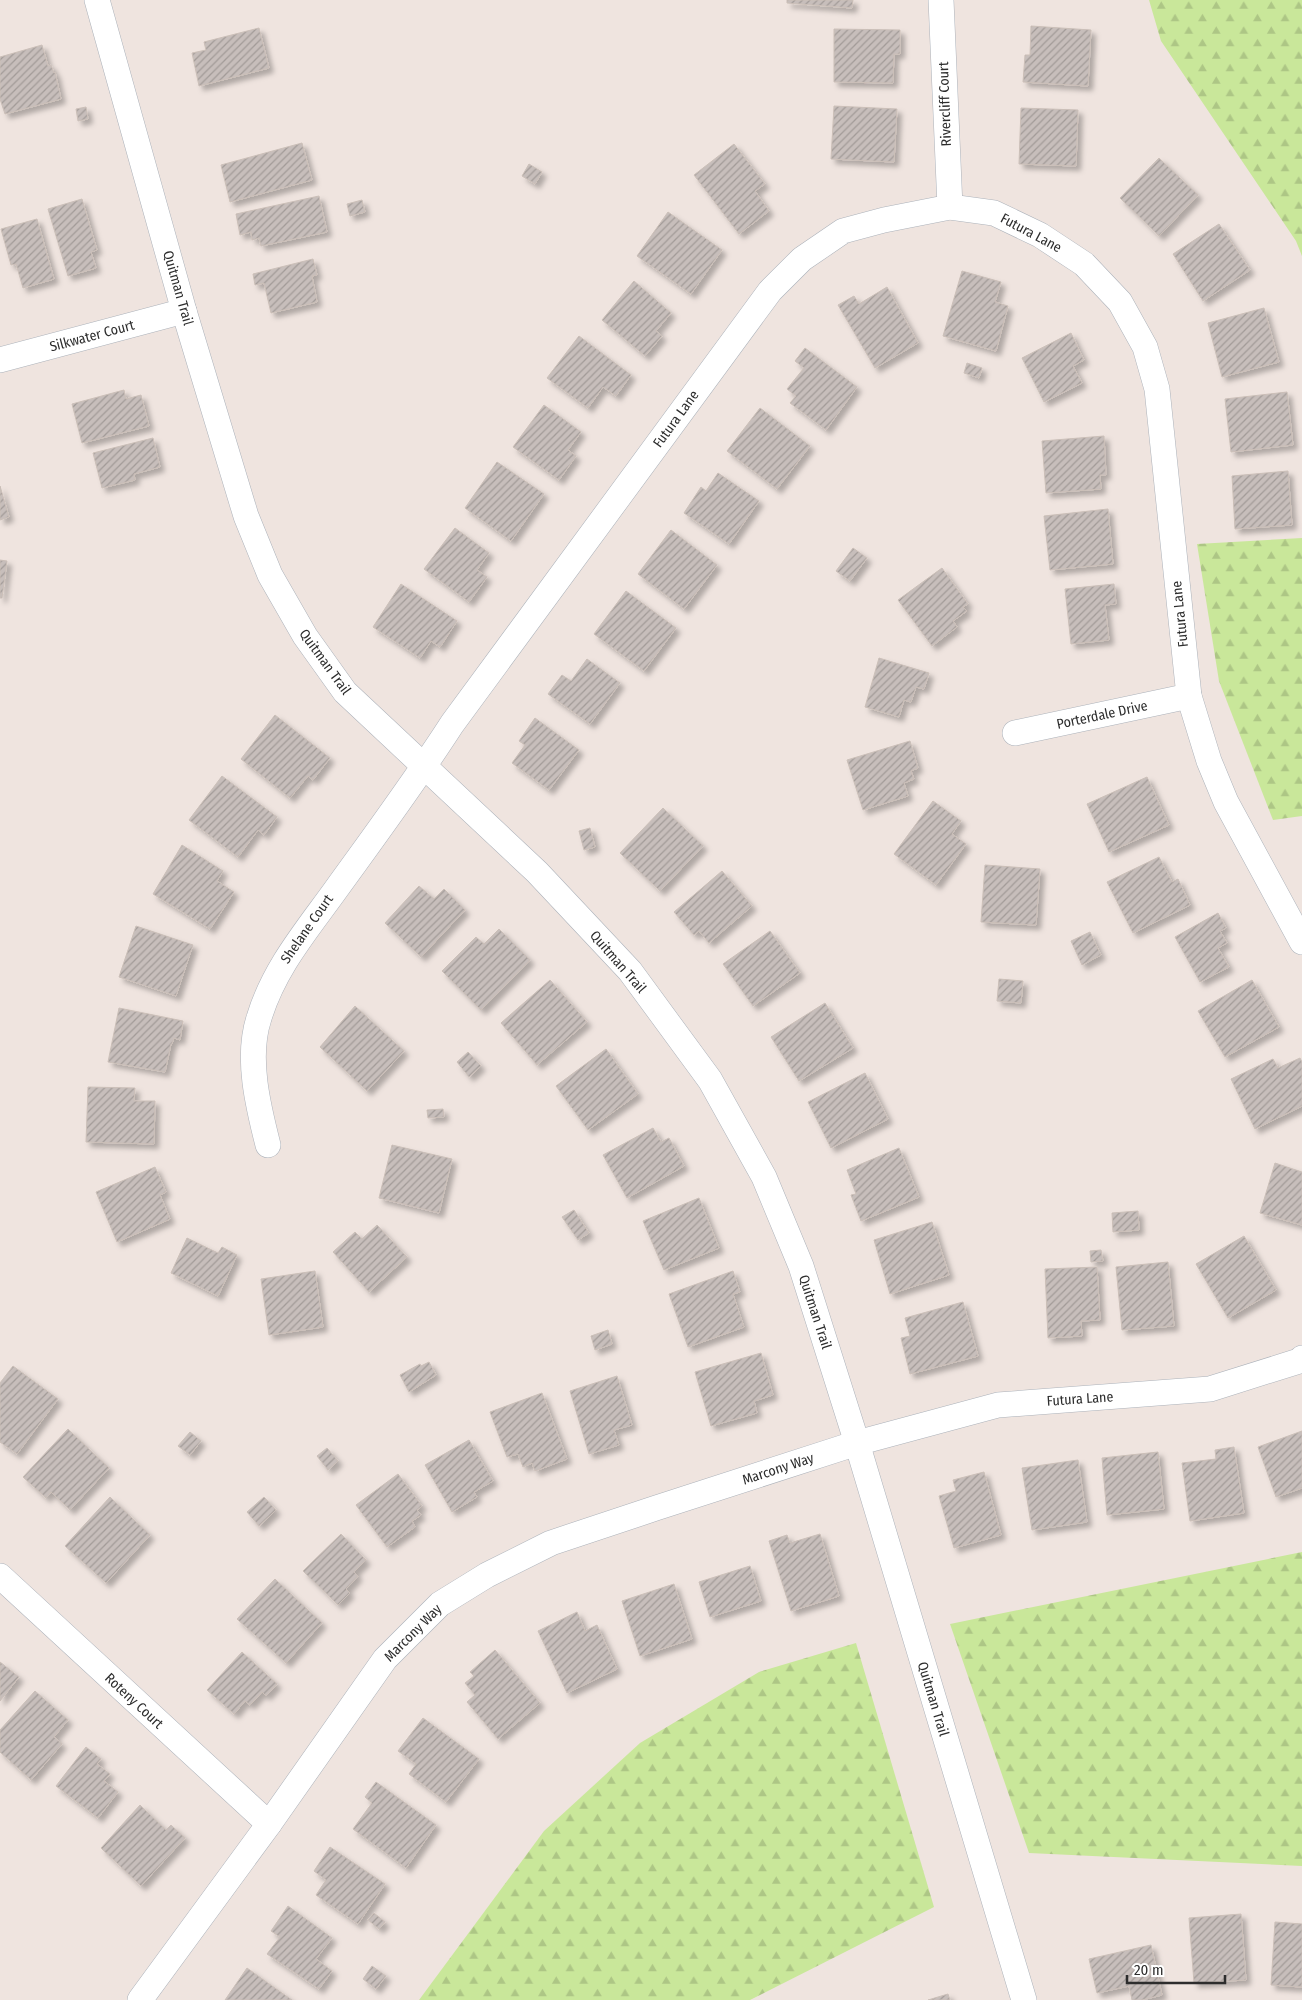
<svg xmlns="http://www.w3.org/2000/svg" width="1302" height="2000" viewBox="0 0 1302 2000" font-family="'Fira Sans Condensed',sans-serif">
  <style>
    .forest { fill: url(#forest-firs) }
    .building { fill: url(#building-hatch); stroke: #cbbfb8; filter: url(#shadow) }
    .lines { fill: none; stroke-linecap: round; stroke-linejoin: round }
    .street-casing { stroke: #acb2ba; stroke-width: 26 }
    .street { stroke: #fff; stroke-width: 25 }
    .labels { text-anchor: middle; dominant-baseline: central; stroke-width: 4; stroke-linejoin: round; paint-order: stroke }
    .street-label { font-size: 14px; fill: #2d2d2d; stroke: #fff }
  </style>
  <defs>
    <pattern id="forest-firs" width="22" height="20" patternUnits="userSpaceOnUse" patternTransform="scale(1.25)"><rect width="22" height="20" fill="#c9e79a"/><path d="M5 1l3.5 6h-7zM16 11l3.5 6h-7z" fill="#adc685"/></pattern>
    <pattern id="building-hatch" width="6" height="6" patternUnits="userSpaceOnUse" patternTransform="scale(1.25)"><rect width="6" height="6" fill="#c7bebb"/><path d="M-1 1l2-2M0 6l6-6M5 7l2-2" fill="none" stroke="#a29b98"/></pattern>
    <filter id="shadow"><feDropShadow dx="4.5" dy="4.5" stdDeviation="2.5" flood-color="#0004"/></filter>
  </defs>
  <rect width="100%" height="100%" fill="#efe4df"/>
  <g class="forest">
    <path d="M 1149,0 L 1302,0 L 1302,256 L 1296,241 L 1161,41 Z"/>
    <path d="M 1302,538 L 1302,816 L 1273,820 L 1219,681 L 1197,544 Z"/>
    <path d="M 1302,1552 L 1302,1866 L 1029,1853 L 950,1624 Z"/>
    <path d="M 856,1643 L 934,1907 L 750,2000 L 419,2000 L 544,1831 L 640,1743 L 759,1672 Z"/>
  </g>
  <g class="building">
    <path d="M 787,0 L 853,0 L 852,8 L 787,3 Z"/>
    <path d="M 1031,26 L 1091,30 L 1088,86 L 1023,82 L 1025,55 L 1030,55 Z"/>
    <path d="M 259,28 L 269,68 L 199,86 L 192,53 L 206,50 L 204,42 Z"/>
    <path d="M 834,29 L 900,30 L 900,54 L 894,54 L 893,83 L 834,82 Z"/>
    <path d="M 42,45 L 48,66 L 51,65 L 54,73 L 55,72 L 61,99 L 5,114 L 0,99 L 0,57 Z"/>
    <path d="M 834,106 L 897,109 L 894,162 L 831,159 Z"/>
    <path d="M 86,107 L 88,119 L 78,121 L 76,109 Z"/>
    <path d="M 1021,108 L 1078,110 L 1076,166 L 1019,164 Z"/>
    <path d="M 302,143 L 312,180 L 230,202 L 221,165 Z"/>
    <path d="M 734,144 L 765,184 L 755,191 L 769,211 L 739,234 L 694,175 Z"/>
    <path d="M 1159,158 L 1198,195 L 1159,236 L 1120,198 Z"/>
    <path d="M 529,164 L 542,172 L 535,184 L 522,176 Z"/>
    <path d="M 319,196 L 327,232 L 261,246 L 259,238 L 252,240 L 251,232 L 240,235 L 236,214 Z"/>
    <path d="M 82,199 L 97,250 L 91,252 L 96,268 L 68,276 L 48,209 Z"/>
    <path d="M 362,200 L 365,212 L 350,216 L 347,204 Z"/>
    <path d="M 668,212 L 722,250 L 691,294 L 637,256 Z"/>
    <path d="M 37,219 L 54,279 L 23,288 L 16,264 L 11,265 L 1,229 Z"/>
    <path d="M 1219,224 L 1250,270 L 1203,301 L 1173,254 Z"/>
    <path d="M 313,259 L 317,275 L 312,276 L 317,302 L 271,313 L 264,283 L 255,285 L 253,274 Z"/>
    <path d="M 962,271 L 1001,282 L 995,302 L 1008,306 L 996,351 L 943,336 Z"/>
    <path d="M 634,281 L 671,313 L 656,331 L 662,336 L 645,356 L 602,320 Z"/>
    <path d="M 887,287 L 918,343 L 875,368 L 838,305 L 854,296 L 859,304 Z"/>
    <path d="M 1264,308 L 1279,362 L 1222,377 L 1208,323 Z"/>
    <path d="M 1071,333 L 1084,360 L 1073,366 L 1082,383 L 1044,402 L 1022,358 Z"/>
    <path d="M 579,336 L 631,375 L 616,396 L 603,387 L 588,408 L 547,378 Z"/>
    <path d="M 805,348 L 857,387 L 826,430 L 790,403 L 796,396 L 787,389 L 804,368 L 795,361 Z"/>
    <path d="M 967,363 L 982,368 L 979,378 L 964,373 Z"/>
    <path d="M 124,390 L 126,399 L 141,395 L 149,426 L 82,443 L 72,404 Z"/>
    <path d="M 1287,392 L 1293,445 L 1231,452 L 1225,399 Z"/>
    <path d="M 544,405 L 581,432 L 568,450 L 576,456 L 559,480 L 513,447 Z"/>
    <path d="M 760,408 L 810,446 L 777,489 L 727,451 Z"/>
    <path d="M 1104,436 L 1106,475 L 1100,475 L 1101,489 L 1046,493 L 1042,441 Z"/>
    <path d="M 153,438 L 160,467 L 134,474 L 135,480 L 102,488 L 93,453 Z"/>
    <path d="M 497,462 L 544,494 L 511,541 L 465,508 Z"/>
    <path d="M 1288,471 L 1292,525 L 1235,529 L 1232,476 Z"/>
    <path d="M 718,473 L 759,501 L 729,544 L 684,513 L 701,487 L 706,491 Z"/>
    <path d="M 0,486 L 9,517 L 0,520 Z"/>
    <path d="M 1108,509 L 1113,564 L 1050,570 L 1044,516 Z"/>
    <path d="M 455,528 L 489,553 L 477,570 L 487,577 L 469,602 L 424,569 Z"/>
    <path d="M 671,530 L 717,565 L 684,609 L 638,574 Z"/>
    <path d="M 853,548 L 867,558 L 850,581 L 836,571 Z"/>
    <path d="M 0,560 L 7,561 L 2,598 L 0,598 Z"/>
    <path d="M 942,568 L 968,604 L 963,607 L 967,611 L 953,621 L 957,627 L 932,646 L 898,600 Z"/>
    <path d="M 401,584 L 457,621 L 440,647 L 431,641 L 420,658 L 373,627 Z"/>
    <path d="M 1114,584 L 1116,604 L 1105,605 L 1109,640 L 1071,644 L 1065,589 Z"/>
    <path d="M 626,591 L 676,628 L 644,671 L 594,634 Z"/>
    <path d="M 879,658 L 929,673 L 924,689 L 916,687 L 911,702 L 904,700 L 899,717 L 865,707 Z"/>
    <path d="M 587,659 L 620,683 L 590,724 L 548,694 L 562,675 L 571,681 Z"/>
    <path d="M 275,715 L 330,758 L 313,780 L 308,776 L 290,798 L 241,759 Z"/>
    <path d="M 535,718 L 579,750 L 549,790 L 512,763 L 525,745 L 519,741 Z"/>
    <path d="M 910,741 L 918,768 L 911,771 L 914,779 L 904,783 L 908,796 L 863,810 L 847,760 Z"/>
    <path d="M 222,776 L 277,817 L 264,835 L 258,830 L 238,857 L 189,820 Z"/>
    <path d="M 1147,777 L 1169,825 L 1109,852 L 1087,804 Z"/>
    <path d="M 933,801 L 961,821 L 952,834 L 966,844 L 936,885 L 894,854 Z"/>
    <path d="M 663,808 L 703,846 L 660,891 L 620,853 Z"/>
    <path d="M 590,828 L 595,847 L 584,850 L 579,831 Z"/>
    <path d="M 182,845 L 223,871 L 217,881 L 234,892 L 210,929 L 153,894 Z"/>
    <path d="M 1159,857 L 1172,882 L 1178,879 L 1190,905 L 1133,933 L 1107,882 Z"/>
    <path d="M 985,865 L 1040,869 L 1036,925 L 981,922 Z"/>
    <path d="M 722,871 L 752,906 L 709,943 L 699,931 L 694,935 L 674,912 Z"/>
    <path d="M 419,886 L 434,899 L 444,889 L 465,910 L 421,957 L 385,923 Z"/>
    <path d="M 1218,913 L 1226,928 L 1220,931 L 1227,943 L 1218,948 L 1229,967 L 1200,982 L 1175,937 Z"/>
    <path d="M 136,926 L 193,945 L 176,996 L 119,977 Z"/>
    <path d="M 499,929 L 530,960 L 481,1010 L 442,971 L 476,937 L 484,944 Z"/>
    <path d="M 770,931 L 800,973 L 753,1006 L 723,964 Z"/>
    <path d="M 1090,932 L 1101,955 L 1082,965 L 1071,941 Z"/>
    <path d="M 999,979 L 1023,981 L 1021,1003 L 997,1001 Z"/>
    <path d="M 550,980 L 587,1022 L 537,1065 L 501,1023 Z"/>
    <path d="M 1252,980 L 1279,1027 L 1225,1057 L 1198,1011 Z"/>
    <path d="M 825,1003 L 853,1048 L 799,1081 L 771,1037 Z"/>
    <path d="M 355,1006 L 404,1051 L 367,1091 L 320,1047 Z"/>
    <path d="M 119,1008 L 183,1021 L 180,1040 L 174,1038 L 172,1044 L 171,1044 L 165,1072 L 108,1062 Z"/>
    <path d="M 606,1049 L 638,1094 L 588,1130 L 556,1086 Z"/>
    <path d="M 468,1052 L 481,1066 L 469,1077 L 457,1062 Z"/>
    <path d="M 1300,1058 L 1302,1062 L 1302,1106 L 1255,1129 L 1231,1079 L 1273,1059 L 1278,1068 Z"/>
    <path d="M 865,1073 L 888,1119 L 831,1148 L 808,1102 Z"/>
    <path d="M 88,1087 L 135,1088 L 134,1101 L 155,1101 L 154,1144 L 86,1142 Z"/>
    <path d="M 443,1109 L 444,1117 L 428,1118 L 427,1110 Z"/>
    <path d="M 653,1128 L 661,1142 L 669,1138 L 684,1166 L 627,1198 L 603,1155 Z"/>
    <path d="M 392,1145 L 452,1159 L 439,1213 L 379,1198 Z"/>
    <path d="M 899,1148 L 919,1197 L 861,1221 L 851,1195 L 856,1194 L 847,1170 Z"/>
    <path d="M 1275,1163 L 1302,1172 L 1302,1225 L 1260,1213 Z"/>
    <path d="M 155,1167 L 166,1192 L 160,1195 L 170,1219 L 117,1242 L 96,1192 Z"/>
    <path d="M 699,1198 L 719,1248 L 664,1270 L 643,1221 Z"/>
    <path d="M 574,1210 L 589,1233 L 578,1240 L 562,1217 Z"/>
    <path d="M 1138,1211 L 1139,1230 L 1113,1232 L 1112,1213 Z"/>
    <path d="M 932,1222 L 949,1275 L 890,1294 L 874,1240 Z"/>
    <path d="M 377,1225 L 407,1257 L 369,1292 L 333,1252 L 355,1232 L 362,1239 Z"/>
    <path d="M 1244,1236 L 1276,1290 L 1228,1318 L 1196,1264 Z"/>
    <path d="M 187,1238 L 218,1253 L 222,1247 L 237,1255 L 218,1296 L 171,1273 Z"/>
    <path d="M 1101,1250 L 1103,1261 L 1091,1262 L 1090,1251 Z"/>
    <path d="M 1168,1262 L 1174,1326 L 1122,1330 L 1116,1267 Z"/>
    <path d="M 1097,1267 L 1100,1320 L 1081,1321 L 1082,1336 L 1048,1338 L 1045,1269 Z"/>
    <path d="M 315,1271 L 323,1327 L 269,1335 L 261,1279 Z"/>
    <path d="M 733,1271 L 740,1292 L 733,1294 L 744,1327 L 688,1347 L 669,1294 Z"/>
    <path d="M 963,1302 L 978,1356 L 910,1374 L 901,1338 L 910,1336 L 905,1318 Z"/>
    <path d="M 608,1330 L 612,1344 L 595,1350 L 591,1336 Z"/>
    <path d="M 761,1353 L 773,1395 L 754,1401 L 757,1413 L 711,1426 L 695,1372 Z"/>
    <path d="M 429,1362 L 436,1375 L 409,1392 L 400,1375 L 420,1364 L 421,1366 Z"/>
    <path d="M 13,1366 L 58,1399 L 17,1454 L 0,1442 L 0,1383 Z"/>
    <path d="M 617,1376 L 632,1425 L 614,1430 L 619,1445 L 589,1454 L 570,1391 Z"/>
    <path d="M 542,1393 L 567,1459 L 535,1471 L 532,1463 L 523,1467 L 518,1454 L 507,1457 L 490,1412 Z"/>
    <path d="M 68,1429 L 109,1468 L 70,1510 L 51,1492 L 46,1498 L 23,1477 Z"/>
    <path d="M 1302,1431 L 1302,1488 L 1276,1497 L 1258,1447 Z"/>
    <path d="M 190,1432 L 201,1441 L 190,1455 L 178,1446 Z"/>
    <path d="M 469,1440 L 493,1481 L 474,1492 L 477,1497 L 452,1512 L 425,1465 Z"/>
    <path d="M 1234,1447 L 1244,1513 L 1190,1521 L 1182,1463 L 1216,1459 L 1215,1450 Z"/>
    <path d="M 327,1448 L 338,1461 L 328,1470 L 317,1456 Z"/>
    <path d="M 1158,1452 L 1164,1509 L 1107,1515 L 1102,1458 Z"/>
    <path d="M 1078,1460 L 1087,1522 L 1032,1530 L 1022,1468 Z"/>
    <path d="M 984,1472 L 1001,1535 L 954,1548 L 939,1496 L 956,1491 L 953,1480 Z"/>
    <path d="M 398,1474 L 422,1506 L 417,1510 L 421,1515 L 412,1521 L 415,1527 L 387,1547 L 356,1505 Z"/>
    <path d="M 110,1497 L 150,1535 L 106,1583 L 65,1546 Z"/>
    <path d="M 264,1497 L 276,1510 L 259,1526 L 247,1512 Z"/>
    <path d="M 341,1534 L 366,1560 L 354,1572 L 358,1576 L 346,1589 L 350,1593 L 338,1605 L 303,1571 Z"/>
    <path d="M 820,1534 L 839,1596 L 791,1611 L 769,1541 L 787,1535 L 790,1543 Z"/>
    <path d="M 750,1566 L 761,1601 L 710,1617 L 699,1582 Z"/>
    <path d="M 275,1579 L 322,1623 L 286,1663 L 237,1619 Z"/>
    <path d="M 674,1584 L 692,1639 L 640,1656 L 622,1601 Z"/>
    <path d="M 577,1612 L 585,1631 L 597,1625 L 617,1669 L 567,1693 L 538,1631 Z"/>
    <path d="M 495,1650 L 540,1703 L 498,1739 L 467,1702 L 475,1695 L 465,1683 L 474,1676 L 470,1672 Z"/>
    <path d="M 242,1652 L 277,1684 L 266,1696 L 262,1692 L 250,1705 L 245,1701 L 234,1714 L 207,1690 Z"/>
    <path d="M 0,1662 L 19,1677 L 0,1701 Z"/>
    <path d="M 35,1691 L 68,1720 L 54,1737 L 62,1744 L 31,1780 L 0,1752 L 0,1730 Z"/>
    <path d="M 423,1718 L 479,1759 L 446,1802 L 409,1774 L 416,1764 L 398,1751 Z"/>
    <path d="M 86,1747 L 101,1759 L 97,1764 L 110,1774 L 104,1781 L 118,1792 L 98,1818 L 56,1786 Z"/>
    <path d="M 376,1782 L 436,1825 L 406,1868 L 353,1829 L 372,1803 L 365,1797 Z"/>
    <path d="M 140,1805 L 166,1830 L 171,1825 L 185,1838 L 141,1886 L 101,1848 Z"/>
    <path d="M 330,1847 L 385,1884 L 358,1924 L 316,1895 L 326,1880 L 314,1871 Z"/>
    <path d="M 288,1906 L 332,1938 L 316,1959 L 332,1971 L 319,1989 L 267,1954 L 280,1937 L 271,1931 Z"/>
    <path d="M 374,1913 L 385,1922 L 379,1929 L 368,1920 Z"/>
    <path d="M 1241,1914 L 1246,1980 L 1194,1983 L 1189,1918 Z"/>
    <path d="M 1275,1922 L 1302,1924 L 1302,1987 L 1271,1985 Z"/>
    <path d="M 1151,1945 L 1162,1995 L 1142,2000 L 1132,2000 L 1129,1986 L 1097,1993 L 1089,1959 Z"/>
    <path d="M 372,1966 L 386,1976 L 376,1989 L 363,1979 Z"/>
    <path d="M 247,1968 L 282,1993 L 292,2000 L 225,2000 Z"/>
    <path d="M 948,1994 L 950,2000 L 928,2000 Z"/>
  </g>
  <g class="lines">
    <g class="street-casing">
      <g id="street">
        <path d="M 97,0 L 184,311 L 246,516 L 270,575 L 305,636 L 345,692 L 537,872 L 630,971 L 710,1080 L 764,1177 L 801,1266 L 857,1443 L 1024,2000"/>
        <path d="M 941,0 L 950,207"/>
        <path d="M 0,360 L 184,311"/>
        <path d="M 1015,733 L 1189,696"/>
        <path d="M 268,1145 C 258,1106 246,1057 259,1018 C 274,968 307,930 337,888 C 376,834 416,780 452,724 L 770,291 L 802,259 L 843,231 L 884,220 L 950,207 L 994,213 L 1040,235 L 1084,264 L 1120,302 L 1145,347 L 1157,389 L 1189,696 L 1209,761 L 1226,802 L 1302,942"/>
        <path d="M 0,1576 L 269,1824"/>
        <path d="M 140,2000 L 269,1824 L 385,1659 L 440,1604 L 487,1575 L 551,1543 L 656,1508 L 857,1443 L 998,1405 L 1210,1389 L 1299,1361 L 1302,1358"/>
      </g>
    </g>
    <use href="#street" class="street"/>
  </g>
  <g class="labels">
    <g class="street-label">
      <text transform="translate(945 104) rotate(-92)">Rivercliff Court</text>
      <text transform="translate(1031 233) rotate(28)">Futura Lane</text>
      <text transform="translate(178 288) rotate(74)">Quitman Trail</text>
      <text transform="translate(92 336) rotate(-15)">Silkwater Court</text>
      <text transform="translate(676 419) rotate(-54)">Futura Lane</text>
      <text transform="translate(1180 614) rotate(-96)">Futura Lane</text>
      <text transform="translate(325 662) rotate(54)">Quitman Trail</text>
      <text transform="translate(1102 715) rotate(-12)">Porterdale Drive</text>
      <text transform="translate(307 929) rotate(-55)">Shelane Court</text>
      <text transform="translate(618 962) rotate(49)">Quitman Trail</text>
      <text transform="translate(815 1312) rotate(72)">Quitman Trail</text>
      <text transform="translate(1080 1399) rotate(-4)">Futura Lane</text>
      <text transform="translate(778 1469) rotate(-18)">Marcony Way</text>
      <text transform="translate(413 1633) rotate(-45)">Marcony Way</text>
      <text transform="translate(933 1699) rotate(73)">Quitman Trail</text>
      <text transform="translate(134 1701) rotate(43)">Roteny Court</text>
    </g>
  </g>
  <path d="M1127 1975v8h98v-8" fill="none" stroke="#2d2d2d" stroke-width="2.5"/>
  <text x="1134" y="1975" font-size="15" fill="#2d2d2d" stroke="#ffffff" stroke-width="4" paint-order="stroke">20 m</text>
</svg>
